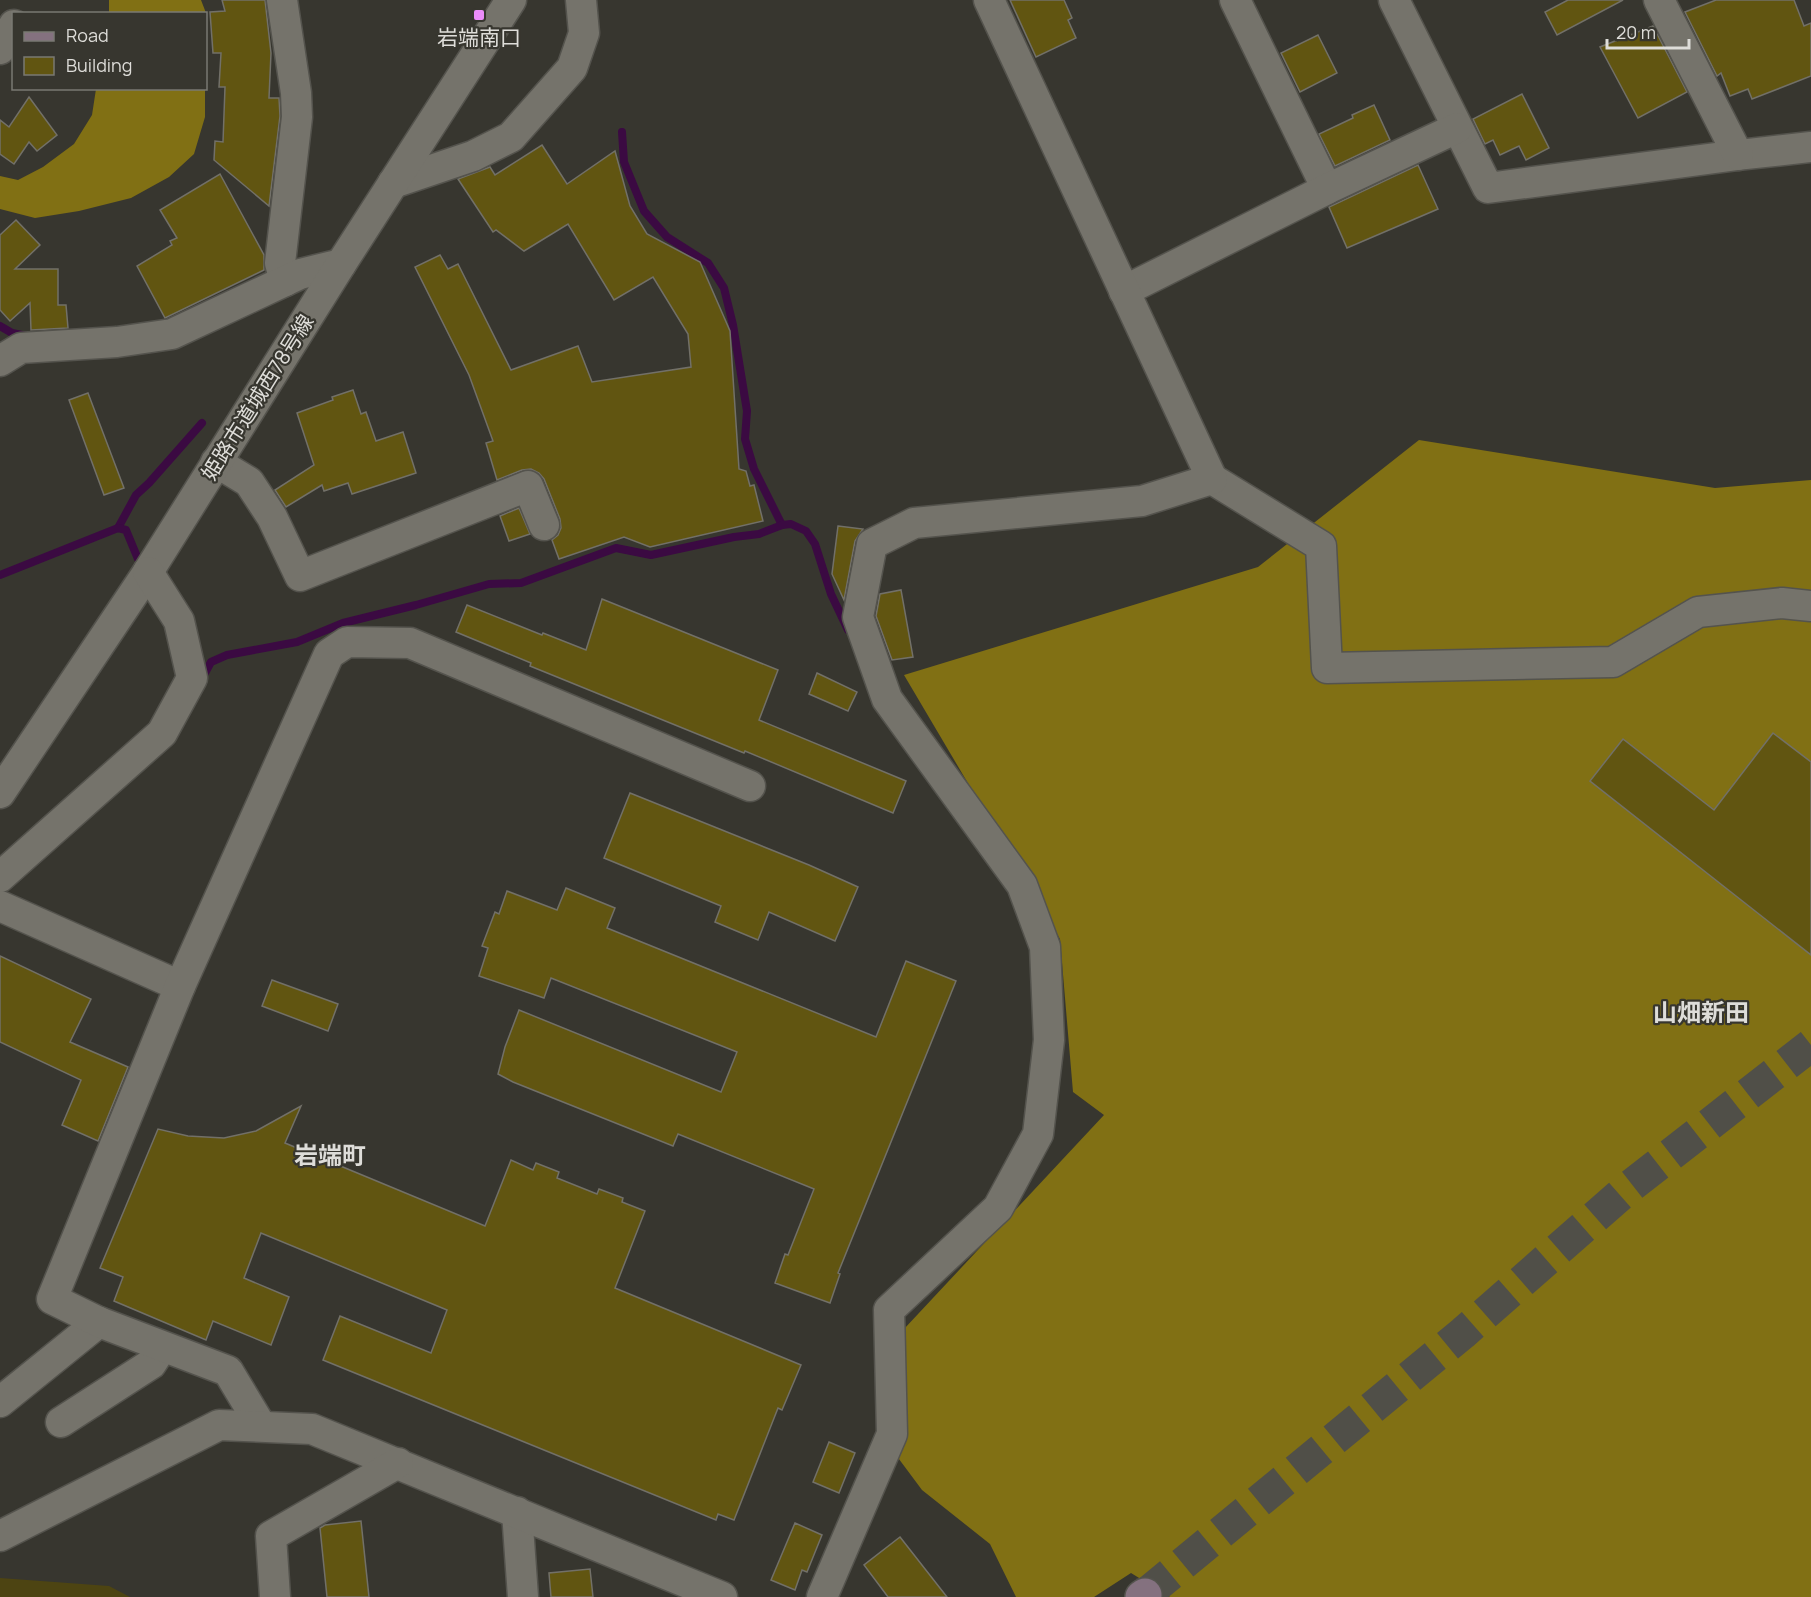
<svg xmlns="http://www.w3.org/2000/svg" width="1811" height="1597" viewBox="0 0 1811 1597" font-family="Manrope,'Noto Sans JP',sans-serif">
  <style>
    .green { fill: #4d4412 }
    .forest { fill: #817014 }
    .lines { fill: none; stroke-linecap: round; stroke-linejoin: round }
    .stream { stroke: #3b0a42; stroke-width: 8 }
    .building { fill: #615511; stroke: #727068; stroke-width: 1.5 }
    .secondary-tunnel { stroke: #504f48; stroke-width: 33; stroke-dasharray: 33 16; stroke-linecap: butt }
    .street-casing { stroke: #54534d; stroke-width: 33 }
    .secondary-casing { stroke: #54534d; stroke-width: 36 }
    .street { stroke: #75736b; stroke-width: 30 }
    .secondary { stroke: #84717f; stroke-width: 33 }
    .poi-dot { fill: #ec8cfa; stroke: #37362f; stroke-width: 2 }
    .labels { text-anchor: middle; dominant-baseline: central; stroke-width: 4.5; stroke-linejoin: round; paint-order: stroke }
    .poi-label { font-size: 21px; fill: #deddd9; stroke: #37362f }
    .street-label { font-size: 21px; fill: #deddd9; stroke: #37362f }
    .quarter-label { font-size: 24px; font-weight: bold; fill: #deddd9; stroke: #37362f }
  </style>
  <rect width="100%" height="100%" fill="#37362f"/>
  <path class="green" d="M 0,1578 L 109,1586 L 130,1597 L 0,1597 Z"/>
  <g class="forest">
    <path d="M 109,0 L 201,0 L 206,13 L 206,38 L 206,14 L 109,13 Z"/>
    <path d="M 96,89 L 205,89 L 205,117 L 194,154 L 169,177 L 131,198 L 79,211 L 35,218 L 0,209 L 0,176 L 18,180 L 43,167 L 74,144 L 92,115 Z"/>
    <path d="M 1419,440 L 1715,488 L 1811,480 L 1811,1597 L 1170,1597 L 1131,1573 L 1094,1597 L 1016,1597 L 990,1544 L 922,1490 L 890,1447 L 890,1344 L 1104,1115 L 1073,1092 L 1060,939 L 904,675 L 1258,567 Z"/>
  </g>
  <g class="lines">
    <g class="stream">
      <path d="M 622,132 L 624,162 L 644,211 L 667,237 L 708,263 L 724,288 L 733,325 L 747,411 L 745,439 L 754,469 L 782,525"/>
      <path d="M 0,326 L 12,333 L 27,336"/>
      <path d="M 118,528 L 136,495 L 149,483 L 202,423"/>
      <path d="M 0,575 L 118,528 L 126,530 L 138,559"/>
      <path d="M 200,682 L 211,662 L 227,655 L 297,642 L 343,623 L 416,605 L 489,584 L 521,583 L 616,548 L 651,555 L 734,537 L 759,534 L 782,525 L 791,524 L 806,531 L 815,544 L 831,594 L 848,630"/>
    </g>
  </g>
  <g class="building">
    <path d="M 222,0 L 265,0 L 271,53 L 269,98 L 279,98 L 280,116 L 269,206 L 214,160 L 215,141 L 223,142 L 225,87 L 219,87 L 221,53 L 213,53 L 210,12 L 225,11 Z"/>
    <path d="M 1010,0 L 1064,0 L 1072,18 L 1068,20 L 1076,38 L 1036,57 Z"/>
    <path d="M 1568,0 L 1623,0 L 1557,35 L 1545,12 Z"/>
    <path d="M 1716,0 L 1794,0 L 1804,26 L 1811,23 L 1811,76 L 1752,99 L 1748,89 L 1730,96 L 1721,73 L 1717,76 L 1685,12 Z"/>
    <path d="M 1653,26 L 1687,92 L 1638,118 L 1600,47 Z"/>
    <path d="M 1318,35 L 1337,73 L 1300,92 L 1281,53 Z"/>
    <path d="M 1522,94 L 1549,148 L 1526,160 L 1519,146 L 1500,155 L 1493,140 L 1485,144 L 1473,119 Z"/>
    <path d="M 29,97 L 57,135 L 37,151 L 29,142 L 14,164 L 0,154 L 0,120 L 9,127 Z"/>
    <path d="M 1374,105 L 1390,140 L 1335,166 L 1319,134 L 1353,118 L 1352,115 Z"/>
    <path d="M 542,145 L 567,184 L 615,151 L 630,206 L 647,234 L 700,262 L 730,331 L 739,469 L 746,471 L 750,486 L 754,485 L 763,521 L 650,547 L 624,537 L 559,559 L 552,540 L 558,535 L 561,528 L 560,519 L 544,479 L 539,473 L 531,469 L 522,470 L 497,480 L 486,443 L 493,441 L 469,375 L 415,267 L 440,255 L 448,269 L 458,264 L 511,370 L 578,346 L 592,382 L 691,367 L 688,334 L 653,277 L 614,300 L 568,224 L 524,251 L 496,230 L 493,232 L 458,179 L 490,167 L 495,175 Z"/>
    <path d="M 1418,165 L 1438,209 L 1347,248 L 1329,207 Z"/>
    <path d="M 220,174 L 264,255 L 264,270 L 165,318 L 137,266 L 172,245 L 170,241 L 177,238 L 160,210 Z"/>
    <path d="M 16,220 L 40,245 L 15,269 L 58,269 L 58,305 L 66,305 L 68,328 L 31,330 L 30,303 L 10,321 L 0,310 L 0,235 Z"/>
    <path d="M 353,390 L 361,414 L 366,412 L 376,441 L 403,432 L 416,473 L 352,494 L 348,483 L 324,491 L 322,485 L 286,507 L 275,490 L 314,465 L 297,413 L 333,400 L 332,397 Z"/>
    <path d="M 88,393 L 124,488 L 104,495 L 69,400 Z"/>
    <path d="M 519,508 L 530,534 L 509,541 L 500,516 Z"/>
    <path d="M 838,526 L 863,529 L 855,541 L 844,600 L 832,574 Z"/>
    <path d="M 901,590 L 913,657 L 892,660 L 876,616 L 880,594 Z"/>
    <path d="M 602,599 L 778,670 L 759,720 L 906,781 L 893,813 L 745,751 L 744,753 L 530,666 L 531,663 L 456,632 L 467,605 L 542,635 L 543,633 L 586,650 Z"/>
    <path d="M 817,673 L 857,692 L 848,711 L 809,694 Z"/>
    <path d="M 1773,733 L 1811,762 L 1811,955 L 1590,781 L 1623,739 L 1714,810 Z"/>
    <path d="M 630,793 L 809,865 L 858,887 L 835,941 L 769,912 L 758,940 L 715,922 L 721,906 L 604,858 Z"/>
    <path d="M 566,888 L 615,908 L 607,928 L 876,1037 L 906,961 L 956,981 L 838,1273 L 840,1274 L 830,1303 L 775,1283 L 785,1254 L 788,1255 L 814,1189 L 678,1134 L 673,1146 L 513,1082 L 498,1074 L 505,1047 L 519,1010 L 721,1092 L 737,1052 L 551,978 L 544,998 L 479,976 L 488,948 L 482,946 L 495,912 L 499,914 L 507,891 L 557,910 Z"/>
    <path d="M 0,956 L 91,999 L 70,1042 L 128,1067 L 98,1141 L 62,1125 L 81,1080 L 0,1042 Z"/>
    <path d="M 272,980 L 338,1004 L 328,1031 L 262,1006 Z"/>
    <path d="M 301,1106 L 285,1143 L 485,1226 L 511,1160 L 533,1170 L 536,1163 L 559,1172 L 557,1178 L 597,1194 L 599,1189 L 623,1198 L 622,1202 L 645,1211 L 615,1288 L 801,1365 L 782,1410 L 778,1408 L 734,1520 L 718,1514 L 716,1520 L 323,1360 L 340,1316 L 431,1353 L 447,1310 L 261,1233 L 244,1278 L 289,1297 L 271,1345 L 213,1321 L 206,1340 L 114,1301 L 123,1277 L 100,1268 L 158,1129 L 188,1136 L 224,1138 L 256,1131 Z"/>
    <path d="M 829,1442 L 855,1453 L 839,1493 L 813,1482 Z"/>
    <path d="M 361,1521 L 369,1597 L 327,1597 L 320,1528 L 325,1525 Z"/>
    <path d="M 795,1523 L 822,1535 L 807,1572 L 802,1570 L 795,1590 L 771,1580 Z"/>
    <path d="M 900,1537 L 947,1597 L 888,1597 L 864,1565 Z"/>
    <path d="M 590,1569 L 593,1597 L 551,1597 L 549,1573 Z"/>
  </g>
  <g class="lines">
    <path class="secondary-tunnel" d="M 1145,1595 L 1463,1333 L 1628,1188 L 1811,1045"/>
    <g class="street-casing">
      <g id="street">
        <path d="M 282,0 L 296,93 L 297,117 L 280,263 L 285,281"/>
        <path d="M 1235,0 L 1327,189"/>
        <path d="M 1394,0 L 1488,188 L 1738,155 L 1811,147"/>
        <path d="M 1659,0 L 1738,155"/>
        <path d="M 0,49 L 14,25"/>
        <path d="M 393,183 L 473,156 L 511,137 L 572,68 L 584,33 L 581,0"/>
        <path d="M 1124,291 L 1327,189 L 1457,128"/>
        <path d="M 0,361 L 21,348 L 117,342 L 172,334 L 300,274 L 341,264"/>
        <path d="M 216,462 L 249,482 L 272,517 L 300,576 L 528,486 L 544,525"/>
        <path d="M 1212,479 L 1321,546 L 1327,668 L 1613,662 L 1698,612 L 1782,603 L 1811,606"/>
        <path d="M 0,793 L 148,572 L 341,264 L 511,0"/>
        <path d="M 0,877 L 162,733 L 192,678 L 179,621 L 148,572"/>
        <path d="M 0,906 L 180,986"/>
        <path d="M 0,1402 L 99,1322"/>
        <path d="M 61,1422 L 151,1364 L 162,1347"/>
        <path d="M 261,1426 L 228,1371 L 99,1322 L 52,1299 L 180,986 L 329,654 L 347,642 L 410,643 L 750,786"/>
        <path d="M 517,1512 L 523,1597"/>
        <path d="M 0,1536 L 219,1425 L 312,1429 L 722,1597"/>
        <path d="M 275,1597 L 271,1536 L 398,1463"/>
        <path d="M 822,1597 L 892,1434 L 889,1310 L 998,1208 L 1038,1134 L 1049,1040 L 1045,947 L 1022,885 L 887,699 L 858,617 L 872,544 L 914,523 L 1142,501 L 1212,479 L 989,0"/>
      </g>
    </g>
    <g class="secondary-casing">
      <path id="secondary" d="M 1142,1597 L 1145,1595"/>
    </g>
    <use href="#street" class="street"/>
    <use href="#secondary" class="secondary"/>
  </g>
  <rect class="poi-dot" x="473" y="9" width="12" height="12" rx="3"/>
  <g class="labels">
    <g class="poi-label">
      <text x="479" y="37">岩端南口</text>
    </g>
    <g class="street-label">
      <text transform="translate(257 397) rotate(-58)">姫路市道城西78号線</text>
    </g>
    <g class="quarter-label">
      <text x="1701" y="1011">山畑新田</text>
      <text x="330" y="1154">岩端町</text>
    </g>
  </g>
  <rect x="12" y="12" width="195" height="78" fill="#37362f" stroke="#7a7973" stroke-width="1.5"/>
  <rect x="24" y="32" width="30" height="9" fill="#84717f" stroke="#7a7973" stroke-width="1.5"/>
  <text x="66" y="42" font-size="18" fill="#deddd9">Road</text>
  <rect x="24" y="57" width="30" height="18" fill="#615511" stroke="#7a7973" stroke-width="1.5"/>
  <text x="66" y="72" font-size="18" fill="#deddd9">Building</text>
  <path d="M1607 39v9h82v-9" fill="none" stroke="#deddd9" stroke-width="3"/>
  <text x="1616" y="39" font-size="18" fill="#deddd9" stroke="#37362f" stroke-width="4.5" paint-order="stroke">20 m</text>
</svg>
